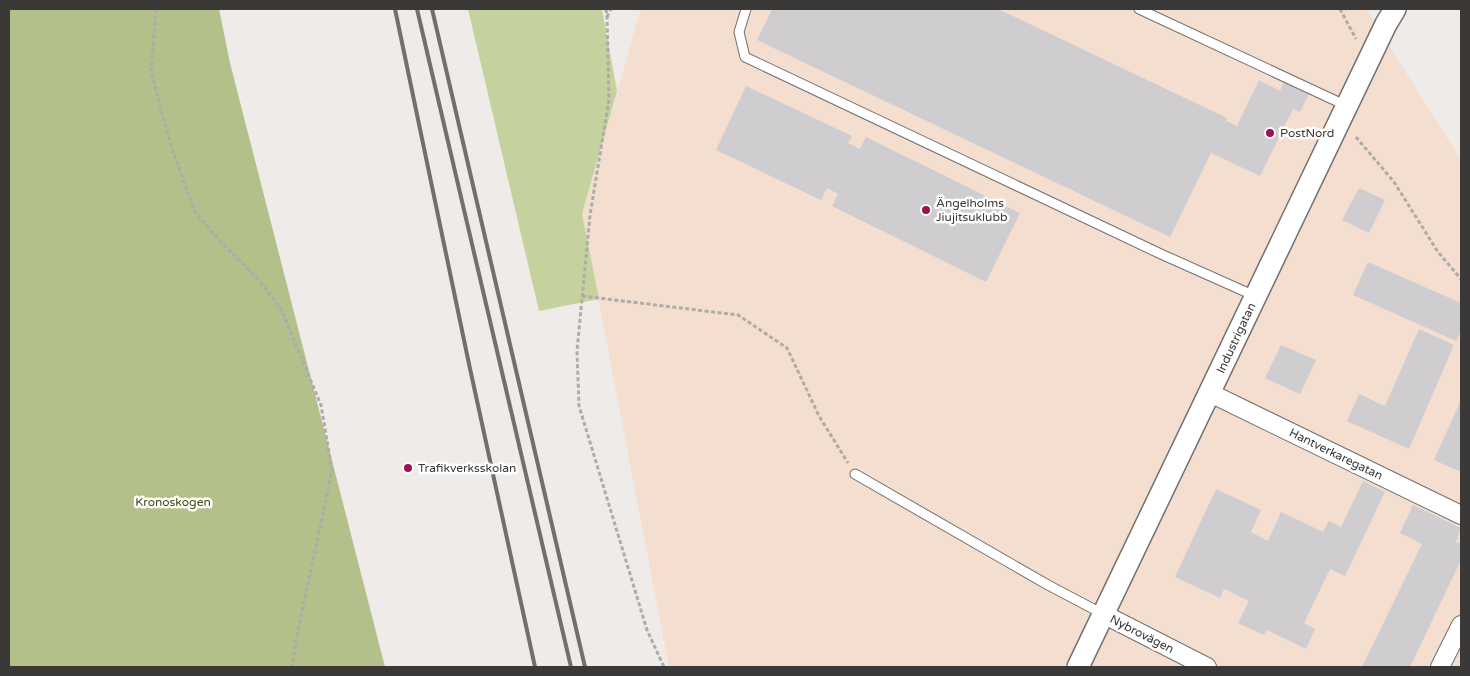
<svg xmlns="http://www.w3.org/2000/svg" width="1470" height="676" viewBox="0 0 1470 676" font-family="'Varela Round',sans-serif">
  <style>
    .industrial { fill: #f3ded0 }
    .green { fill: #c6d29d }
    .forest { fill: #b4c089 }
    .building { fill: #d0cdd0 }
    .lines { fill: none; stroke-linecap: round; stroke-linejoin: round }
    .service-casing { stroke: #73706e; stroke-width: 11 }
    .minor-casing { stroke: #73706e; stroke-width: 20 }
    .tertiary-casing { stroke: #73706e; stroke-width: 24 }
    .path { stroke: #aeaba9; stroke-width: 3; stroke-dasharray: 4 2.5; stroke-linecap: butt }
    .service { stroke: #fff; stroke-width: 9 }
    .minor { stroke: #fff; stroke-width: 18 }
    .tertiary { stroke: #fff; stroke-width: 21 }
    .rail { stroke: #726f6d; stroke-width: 4 }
    .poi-dot { fill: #a20f51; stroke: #fff; stroke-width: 2 }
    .labels { text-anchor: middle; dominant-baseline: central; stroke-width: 5; stroke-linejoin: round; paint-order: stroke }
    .poi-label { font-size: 12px; fill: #3b3938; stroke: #fff; text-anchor: start }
    .street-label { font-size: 12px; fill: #3b3938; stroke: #fff }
    .park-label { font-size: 12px; fill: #3d4704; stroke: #fff }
  </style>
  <rect width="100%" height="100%" fill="#efebe8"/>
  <path class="industrial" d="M 641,9 L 1366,9 L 1461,160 L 1461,667 L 669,667 L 582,214 Z"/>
  <path class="green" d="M 468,9 L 602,9 L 617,91 L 582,214 L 599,299 L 539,311 Z"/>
  <path class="forest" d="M 9,9 L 219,9 L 230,63 L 385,667 L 9,667 Z"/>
  <g class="building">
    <path d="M 772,9 L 998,9 L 1227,118 L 1226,121 L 1237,126 L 1259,80 L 1280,91 L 1284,82 L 1309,94 L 1300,112 L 1293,109 L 1260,176 L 1211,153 L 1170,237 L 757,40 Z"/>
    <path d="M 746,86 L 852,136 L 848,143 L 860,149 L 866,137 L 1020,213 L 986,282 L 832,206 L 838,194 L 827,188 L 821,200 L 716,150 Z"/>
    <path d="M 1359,188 L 1385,200 L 1369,233 L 1342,220 Z"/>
    <path d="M 1368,262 L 1461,303 L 1461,330 L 1456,341 L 1353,295 Z"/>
    <path d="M 1419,329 L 1454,345 L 1409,449 L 1347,421 L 1359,394 L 1385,406 Z"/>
    <path d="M 1281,345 L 1316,360 L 1300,394 L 1265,378 Z"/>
    <path d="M 1461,400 L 1461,472 L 1434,460 Z"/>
    <path d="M 1363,481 L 1385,492 L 1345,576 L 1330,569 L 1304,623 L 1315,629 L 1306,649 L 1267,630 L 1264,635 L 1238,623 L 1249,601 L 1224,589 L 1220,598 L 1175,577 L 1216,489 L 1261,510 L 1251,532 L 1268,541 L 1281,512 L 1323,532 L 1329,521 L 1341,527 Z"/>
    <path d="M 1413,505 L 1461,528 L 1456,542 L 1461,544 L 1461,560 L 1410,667 L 1362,667 L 1422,544 L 1400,533 Z"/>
  </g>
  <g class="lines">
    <g class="service-casing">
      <g id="service">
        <path d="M 746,9 L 739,32 L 745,57 L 1163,255 L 1255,296"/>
        <path d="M 1139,9 L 1347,106"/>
        <path d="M 855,474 L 1048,585 L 1103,614"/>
      </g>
    </g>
    <g class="minor-casing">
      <g id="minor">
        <path d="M 1210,393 L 1461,515"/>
        <path d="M 1103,614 L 1207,667"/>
        <path d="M 1440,667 L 1461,625"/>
      </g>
    </g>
    <g class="tertiary-casing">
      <path id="tertiary" d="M 1078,667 L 1386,24 L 1395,9"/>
    </g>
    <g class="path">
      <path d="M 156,9 L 151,71 L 171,146 L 195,212 L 220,241 L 259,280 L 281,309 L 321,405 L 332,471 L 297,635 L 292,667"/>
      <path d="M 606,9 L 607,17 L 609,100 L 590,215 L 577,351 L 579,406 L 647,630 L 664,667"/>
      <path d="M 1340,9 L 1356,39"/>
      <path d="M 607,17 L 611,9"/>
      <path d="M 1356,137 L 1394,182 L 1438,252 L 1461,279"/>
      <path d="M 582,296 L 738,315 L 787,348 L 819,416 L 848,463"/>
    </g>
    <use href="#service" class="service"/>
    <use href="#minor" class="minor"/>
    <use href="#tertiary" class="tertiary"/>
    <g class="rail">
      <path d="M 395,9 L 469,364 L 535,667"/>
      <path d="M 417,9 L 571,667"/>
      <path d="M 432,9 L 585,667"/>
    </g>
  </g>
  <g class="poi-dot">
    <circle cx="1270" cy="133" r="5"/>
    <circle cx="926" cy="210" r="5"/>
    <circle cx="408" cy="468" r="5"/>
  </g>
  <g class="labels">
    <g class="poi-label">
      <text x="1280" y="133">PostNord</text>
      <text x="936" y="203">Ängelholms<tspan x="936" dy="14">Jiujitsuklubb</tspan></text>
      <text x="418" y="468">Trafikverksskolan</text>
    </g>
    <g class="street-label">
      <text transform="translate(1236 338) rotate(-65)">Industrigatan</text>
      <text transform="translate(1336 454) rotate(26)">Hantverkaregatan</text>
      <text transform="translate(1142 634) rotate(27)">Nybrovägen</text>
    </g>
    <g class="park-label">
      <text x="173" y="502">Kronoskogen</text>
    </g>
  </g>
  <rect width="1470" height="676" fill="none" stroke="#3b3938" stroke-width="20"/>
</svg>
